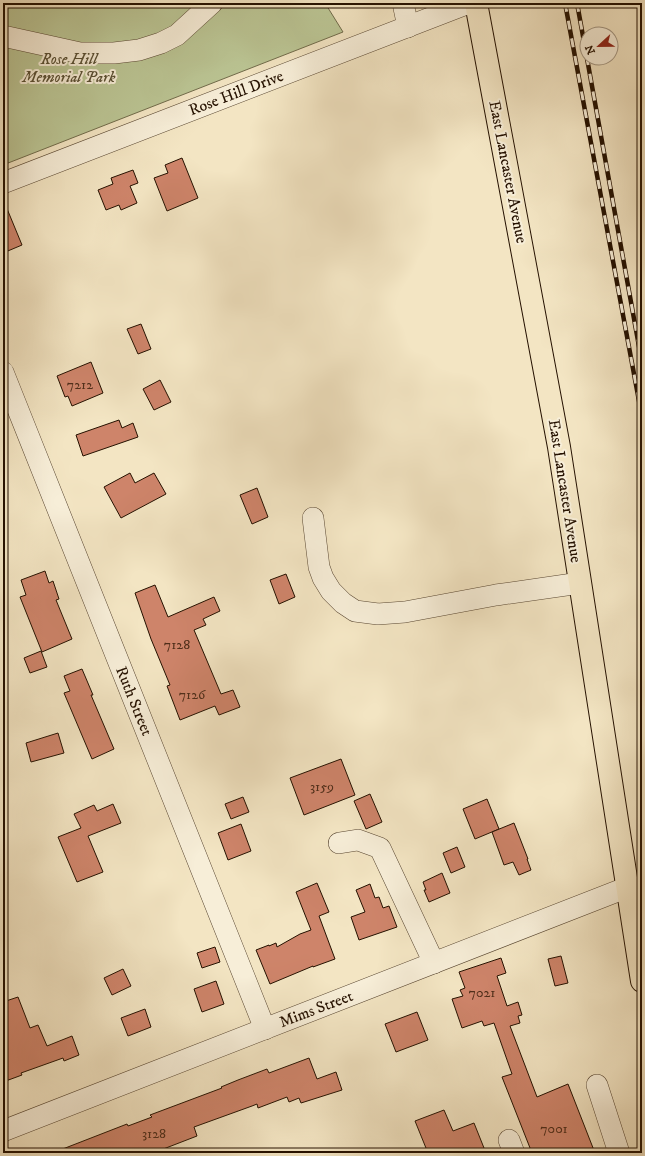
<svg xmlns="http://www.w3.org/2000/svg" width="645" height="1156" viewBox="0 0 645 1156" font-family="'IM FELL DW Pica',serif">
  <style>
    .green { fill: #bbc594; stroke: #706b4a }
    .building { fill: #ce846a; stroke: #251100 }
    .lines { fill: none; stroke-linecap: round; stroke-linejoin: round }
    .minor-casing { stroke: #584631; stroke-width: 22 }
    .major-casing { stroke: #251100; stroke-width: 24 }
    .minor { stroke: #f7eed8; stroke-width: 21 }
    .major { stroke: #f3e5c3; stroke-width: 22 }
    .rail-casing { stroke: #251100; stroke-width: 4.5 }
    .rail { stroke: #f7eed8; stroke-width: 3; stroke-dasharray: 9; stroke-linecap: butt }
    .labels { text-anchor: middle; dominant-baseline: central; stroke-width: 4; stroke-linejoin: round; paint-order: stroke }
    .number-label { font-size: 14px; fill: #4f2e1a }
    .park-label { font-size: 16px; font-style: italic; fill: #5a5034; stroke: #f7eed8 }
    .street-label { font-size: 16px; fill: #251100; stroke: #f7eed8 }
  </style>
  <rect width="100%" height="100%" fill="#f3e5c3"/>
  <filter id="stains"><feTurbulence type="fractalNoise" baseFrequency=".005" numOctaves="4"/><feColorMatrix values="0 0 0 0 .2 0 0 0 0 .09 0 0 0 0 .02 0 0 0 .5 -.17"/></filter>
  <radialGradient id="worn" r=".72"><stop offset=".6" stop-color="#630" stop-opacity="0"/><stop offset="1" stop-color="#630" stop-opacity=".3"/></radialGradient>
  <path class="green" d="M 3,3 L 325,3 L 343,32 L 3,165 Z"/>
  <g class="building">
    <path d="M 182,158 L 198,198 L 167,211 L 154,178 L 168,173 L 165,165 Z"/>
    <path d="M 133,170 L 138,183 L 130,186 L 137,203 L 121,210 L 119,205 L 106,210 L 98,190 L 113,184 L 111,178 Z"/>
    <path d="M 3,199 L 22,245 L 3,253 Z"/>
    <path d="M 141,324 L 151,349 L 138,354 L 127,329 Z"/>
    <path d="M 91,362 L 103,393 L 72,406 L 68,396 L 65,397 L 57,376 Z"/>
    <path d="M 160,380 L 171,402 L 154,410 L 143,389 Z"/>
    <path d="M 119,420 L 122,428 L 133,423 L 138,437 L 83,456 L 76,435 Z"/>
    <path d="M 130,473 L 135,483 L 154,473 L 166,494 L 121,518 L 104,487 Z"/>
    <path d="M 257,488 L 268,517 L 252,524 L 240,495 Z"/>
    <path d="M 45,571 L 49,583 L 53,581 L 59,599 L 56,600 L 72,639 L 42,652 L 20,597 L 26,595 L 21,580 Z"/>
    <path d="M 286,574 L 295,597 L 279,604 L 270,580 Z"/>
    <path d="M 155,585 L 168,617 L 214,597 L 220,611 L 203,619 L 206,625 L 194,630 L 221,694 L 233,690 L 240,707 L 219,715 L 215,706 L 180,720 L 167,686 L 170,685 L 151,639 L 135,593 Z"/>
    <path d="M 41,651 L 47,667 L 30,673 L 24,658 Z"/>
    <path d="M 82,669 L 93,695 L 91,695 L 114,749 L 92,759 L 64,693 L 70,691 L 64,676 Z"/>
    <path d="M 58,733 L 64,753 L 31,762 L 26,743 Z"/>
    <path d="M 341,759 L 355,795 L 304,815 L 290,778 Z"/>
    <path d="M 370,794 L 382,822 L 366,829 L 354,801 Z"/>
    <path d="M 243,797 L 249,812 L 231,819 L 225,804 Z"/>
    <path d="M 487,799 L 499,829 L 475,839 L 463,809 Z"/>
    <path d="M 113,804 L 121,823 L 88,836 L 103,872 L 77,882 L 58,837 L 81,828 L 74,814 L 94,805 L 97,811 Z"/>
    <path d="M 514,823 L 528,859 L 527,859 L 531,870 L 519,875 L 513,862 L 504,865 L 492,832 Z"/>
    <path d="M 241,824 L 251,851 L 228,860 L 218,833 Z"/>
    <path d="M 457,847 L 465,867 L 451,873 L 443,853 Z"/>
    <path d="M 442,873 L 450,893 L 429,902 L 424,890 L 426,890 L 423,882 Z"/>
    <path d="M 317,883 L 329,912 L 319,916 L 335,959 L 313,967 L 313,966 L 270,984 L 256,950 L 269,945 L 269,946 L 276,943 L 277,947 L 300,934 L 311,930 L 296,892 Z"/>
    <path d="M 370,884 L 375,898 L 379,897 L 383,908 L 389,906 L 397,927 L 359,940 L 351,917 L 365,912 L 356,890 Z"/>
    <path d="M 215,947 L 220,962 L 202,968 L 197,953 Z"/>
    <path d="M 561,956 L 568,983 L 555,986 L 548,959 Z"/>
    <path d="M 501,958 L 506,973 L 497,976 L 507,1006 L 518,1002 L 522,1015 L 518,1016 L 520,1023 L 510,1026 L 537,1097 L 568,1084 L 595,1153 L 532,1153 L 502,1077 L 512,1074 L 494,1023 L 484,1026 L 482,1021 L 462,1028 L 452,999 L 463,996 L 460,990 L 465,988 L 459,972 Z"/>
    <path d="M 123,969 L 131,986 L 112,995 L 104,978 Z"/>
    <path d="M 216,981 L 224,1004 L 202,1012 L 194,989 Z"/>
    <path d="M 18,997 L 30,1028 L 38,1025 L 47,1046 L 72,1036 L 79,1055 L 64,1061 L 63,1058 L 21,1073 L 22,1075 L 3,1082 L 3,1002 Z"/>
    <path d="M 145,1009 L 151,1027 L 128,1036 L 121,1018 Z"/>
    <path d="M 417,1012 L 428,1040 L 396,1052 L 385,1024 Z"/>
    <path d="M 309,1058 L 317,1079 L 336,1072 L 342,1090 L 301,1103 L 299,1098 L 289,1102 L 287,1097 L 258,1108 L 257,1104 L 252,1106 L 194,1127 L 197,1136 L 153,1153 L 55,1153 L 55,1152 L 127,1124 L 128,1126 L 152,1117 L 150,1115 L 222,1088 L 221,1087 L 238,1080 L 267,1069 L 269,1073 Z"/>
    <path d="M 444,1110 L 453,1131 L 474,1123 L 486,1153 L 428,1153 L 415,1121 Z"/>
  </g>
  <g class="lines">
    <g class="minor-casing">
      <g id="minor">
        <path d="M 403,3 L 408,27"/>
        <path d="M 3,36 L 80,53 L 114,53 L 139,50 L 161,43 L 177,35 L 212,3"/>
        <path d="M 3,183 L 469,3"/>
        <path d="M 3,372 L 265,1029"/>
        <path d="M 313,518 L 319,567 L 323,578 L 331,591 L 343,603 L 355,611 L 378,614 L 405,612 L 496,595 L 580,583"/>
        <path d="M 339,843 L 358,840 L 380,848 L 434,963"/>
        <path d="M 597,1085 L 619,1153"/>
        <path d="M 3,1131 L 628,887"/>
        <path d="M 509,1140 L 514,1153"/>
      </g>
    </g>
    <g class="major-casing">
      <path id="major" d="M 476,3 L 559,447 L 642,981"/>
    </g>
    <use href="#minor" class="minor"/>
    <use href="#major" class="major"/>
    <g class="rail-casing">
      <g id="rail">
        <path d="M 565,3 L 642,417"/>
        <path d="M 577,3 L 642,363"/>
      </g>
    </g>
    <use href="#rail" class="rail"/>
  </g>
  <g class="labels">
    <g class="number-label">
      <text x="80" y="385">7212</text>
      <text x="177" y="645">7128</text>
      <text x="192" y="695">7126</text>
      <text x="322" y="787">3159</text>
      <text x="482" y="993">7021</text>
      <text x="554" y="1129">7001</text>
      <text x="154" y="1134">3128</text>
    </g>
    <g class="park-label">
      <text x="69" y="59">Rose Hill<tspan x="69" dy="18">Memorial Park</tspan></text>
    </g>
    <g class="street-label">
      <text transform="translate(236 93) rotate(-21)">Rose Hill Drive</text>
      <text transform="translate(508 172) rotate(79)">East Lancaster Avenue</text>
      <text transform="translate(565 491) rotate(81)">East Lancaster Avenue</text>
      <text transform="translate(134 701) rotate(68)">Ruth Street</text>
      <text transform="translate(316 1009) rotate(-21)">Mims Street</text>
    </g>
  </g>
  <rect width="645" height="1156" fill="none" stroke="#f3e5c3" stroke-width="16"/>
  <rect x="4" y="4" width="637" height="1148" fill="none" stroke="#251100" stroke-width="2"/>
  <rect x="8" y="8" width="629" height="1140" fill="none" stroke="#251100"/>
  <g transform="translate(599 46) rotate(248)"><circle r="19" fill="#f7eed8" stroke="#a39682"/>
  <path d="M0-3L7 15L0 10L-7 15Z" fill="#8f2418"/>
  <text y="-6" font-size="11" font-weight="bold" text-anchor="middle" fill="#251100">N</text>
  </g>
  <rect width="100%" height="100%" filter="url(#stains)"/>
  <rect width="100%" height="100%" fill="url(#worn)"/>
</svg>
